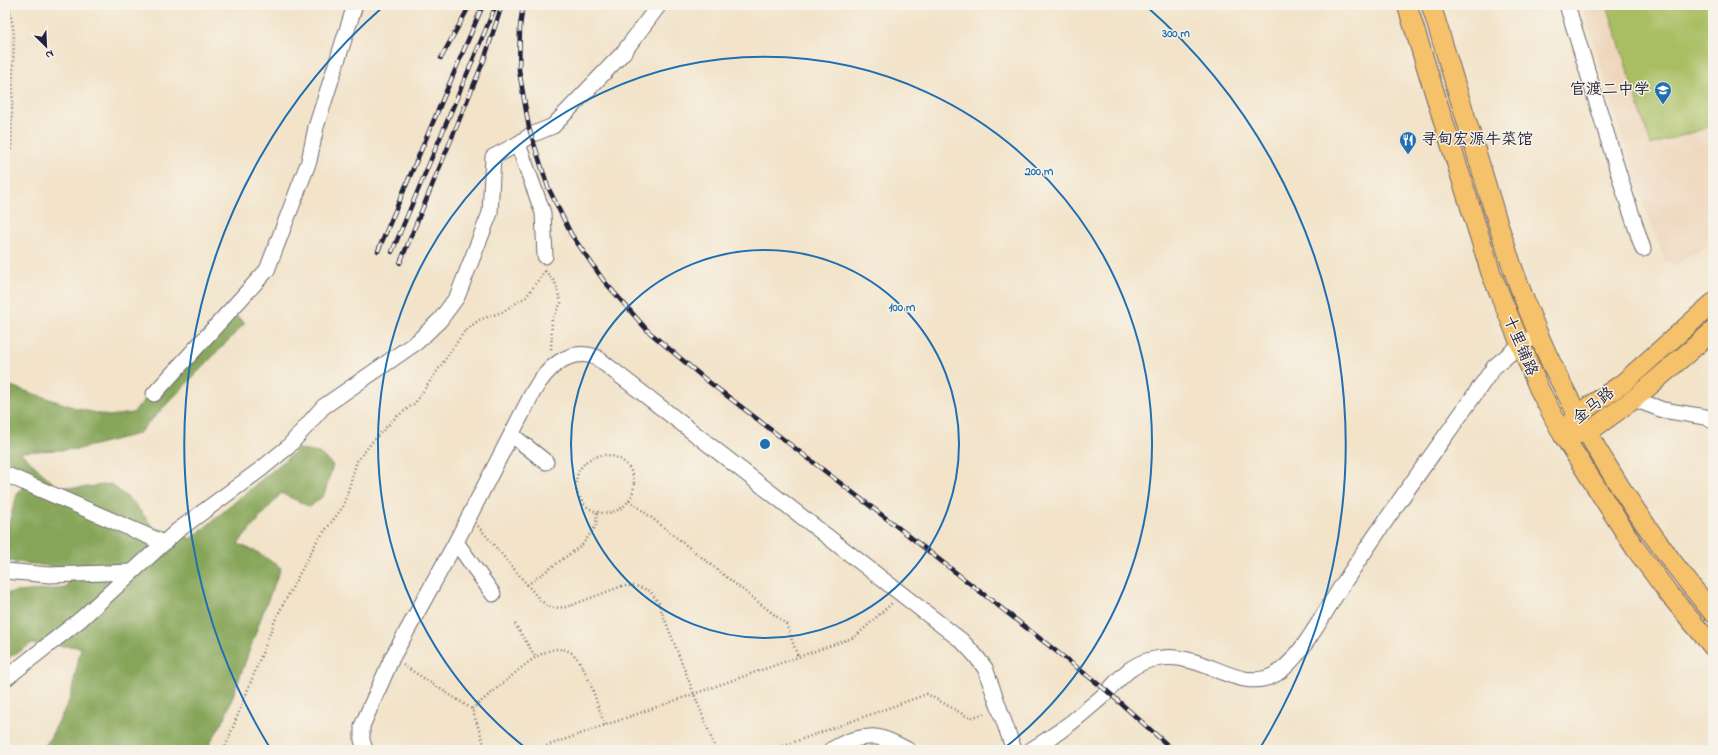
<svg xmlns="http://www.w3.org/2000/svg" width="1718" height="755" viewBox="0 0 1718 755" font-family="'Indie Flower','LXGW WenKai TC',sans-serif">
  <style>
    .built { fill: #eed6bb }
    .green { fill: #a9be62; stroke: #66704e }
    .forest { fill: #86a558; stroke: #54644a }
    .lines { fill: none; stroke-linecap: round; stroke-linejoin: round }
    .minor-casing { stroke: #6b666d; stroke-width: 17 }
    .major-casing { stroke: #6b666d; stroke-width: 21 }
    .path { stroke: #6b666d; stroke-width: 2.5; stroke-dasharray: 1 3; stroke-linecap: butt }
    .minor { stroke: #fff; stroke-width: 15 }
    .major { stroke: #f5c16b; stroke-width: 19 }
    .rail-casing { stroke: #22223b; stroke-width: 4.5 }
    .rail { stroke: #f7f3e8; stroke-width: 3; stroke-dasharray: 9; stroke-linecap: butt }
    .ring { fill: none; stroke: #1f6fb2; stroke-width: 2 }
    .labels { text-anchor: middle; dominant-baseline: central; stroke-width: 3; stroke-linejoin: round; paint-order: stroke }
    .poi-label { font-size: 16px; fill: #22223b; stroke: #f7f3e8; text-anchor: end }
    .street-label { font-size: 16px; fill: #22223b; stroke: #f7f3e8 }
    .centre { fill: #1f6fb2; stroke: #f7f3e8; stroke-width: 2 }
    .ring-label { font-size: 12px; text-anchor: middle; font-weight: bold; fill: #1f6fb2; stroke: #f7f3e8; stroke-width: 3; stroke-linejoin: round; paint-order: stroke }
  </style>
  <rect width="100%" height="100%" fill="#f7f3e8"/>
  <filter id="ink" filterUnits="userSpaceOnUse"><feTurbulence type="fractalNoise" baseFrequency=".025" numOctaves="2"/><feDisplacementMap in="SourceGraphic" scale="8" xChannelSelector="R" yChannelSelector="G"/><feConvolveMatrix kernelMatrix="1 2 1 2 8 2 1 2 1" color-interpolation-filters="sRGB"/></filter>
  <filter id="wash" filterUnits="userSpaceOnUse"><feTurbulence type="fractalNoise" baseFrequency=".012" numOctaves="4" result="noise"/><feDisplacementMap in="SourceGraphic" scale="16" xChannelSelector="R" yChannelSelector="G"/><feGaussianBlur stdDeviation="0.9" result="paint"/><feColorMatrix in="noise" values="0 0 0 0 0 0 0 0 0 0 0 0 0 0 0 0 0 1.4 0 .05"/><feComposite in="paint" operator="in"/></filter>
  <g filter="url(#wash)">
    <rect width="100%" height="100%" fill="#f2e3c9"/>
    <path class="built" d="M 1582,5 L 1713,5 L 1713,242 L 1675,265 L 1665,261 L 1644,205 Z"/>
    <path class="green" d="M 1607,5 L 1713,5 L 1713,126 L 1651,145 Z"/>
    <path class="forest" d="M 226,308 L 245,323 L 138,434 L 79,449 L 20,452 L 56,486 L 79,488 L 111,484 L 134,503 L 153,527 L 191,539 L 298,449 L 319,453 L 333,465 L 324,495 L 310,507 L 281,493 L 238,544 L 257,552 L 281,568 L 265,607 L 225,718 L 206,750 L 42,750 L 49,740 L 70,699 L 81,647 L 31,644 L 5,660 L 5,593 L 66,588 L 72,569 L 8,561 L 7,529 L 17,495 L 28,477 L 20,468 L 5,458 L 5,384 L 76,408 L 108,416 L 133,413 Z"/>
  </g>
  <g filter="url(#ink)">
    <g class="lines">
      <g class="minor-casing">
        <g id="minor">
          <path d="M 1567,5 L 1624,191 L 1643,249"/>
          <path d="M 545,256 L 543,213 L 518,144 L 531,135 L 553,126 L 623,53 L 659,5"/>
          <path d="M 154,394 L 267,270 L 309,161 L 316,127 L 355,5"/>
          <path d="M 1634,399 L 1663,410 L 1705,417 L 1713,421"/>
          <path d="M 512,435 L 546,462"/>
          <path d="M 5,474 L 164,543"/>
          <path d="M 456,542 L 493,594"/>
          <path d="M 5,571 L 49,575 L 132,572"/>
          <path d="M 5,679 L 81,619 L 177,531 L 261,469 L 288,447 L 323,407 L 417,342 L 440,320 L 457,297 L 490,213 L 493,157 L 518,144"/>
          <path d="M 365,750 L 362,740 L 362,726 L 392,658 L 456,542 L 533,392 C 546,369 568,347 596,357 L 962,641 L 975,655 L 985,668 L 1014,750"/>
          <path d="M 831,750 C 844,742 861,736 876,737 C 884,737 900,746 908,750"/>
          <path d="M 1031,750 C 1049,739 1068,726 1084,712 C 1092,705 1100,699 1107,692 C 1122,676 1132,663 1155,659 C 1166,657 1177,657 1188,660 C 1217,666 1249,693 1279,672 C 1303,655 1326,609 1343,584 C 1391,510 1444,439 1494,367 L 1520,345 L 1530,339"/>
        </g>
      </g>
      <g class="major-casing">
        <g id="major">
          <path d="M 1407,5 L 1491,273 L 1539,389 L 1563,435 L 1635,548 L 1669,594 L 1713,647"/>
          <path d="M 1431,5 C 1448,60 1465,115 1482,171 C 1503,242 1526,314 1560,381 C 1601,464 1654,542 1713,613"/>
          <path d="M 1570,425 L 1577,415 L 1622,384 L 1713,303"/>
          <path d="M 1576,434 L 1587,433 L 1634,399 L 1713,331"/>
        </g>
      </g>
      <g class="path">
        <path d="M 9,5 L 14,34 L 11,152"/>
        <path d="M 545,271 L 555,282 L 561,303 L 552,319 L 551,351"/>
        <circle cx="605" cy="484" r="29"/>
        <path d="M 629,500 L 786,624 L 798,657"/>
        <path d="M 478,526 L 540,600 L 551,608 L 567,607 L 622,586 L 636,586 L 650,591 L 658,602 L 716,750"/>
        <path d="M 527,585 L 582,545 L 596,526 L 597,511"/>
        <path d="M 515,624 L 535,656"/>
        <path d="M 403,665 L 472,709 L 486,750"/>
        <path d="M 472,709 C 484,699 496,689 508,679 C 524,666 556,634 576,657 C 589,672 597,706 605,725"/>
        <path d="M 224,750 L 276,618 L 317,541 L 343,507 L 357,461 L 373,441 L 395,418 L 415,403 L 464,332 L 479,320 L 502,312 L 526,297 L 545,271 L 545,268"/>
        <path d="M 535,750 L 855,637 L 892,603"/>
        <path d="M 772,750 L 927,694 L 970,718 L 986,713"/>
      </g>
      <use href="#minor" class="minor"/>
      <use href="#major" class="major"/>
      <g class="rail-casing">
        <g id="rail">
          <path d="M 523,5 L 520,27 L 519,70 L 529,128 L 548,187 L 571,234 L 604,281 L 648,331 L 705,379 L 904,532 L 1107,691 L 1173,750"/>
          <path d="M 441,58 L 470,5"/>
          <path d="M 378,251 L 483,5"/>
          <path d="M 392,252 L 496,5"/>
          <path d="M 400,263 L 484,60 L 502,5"/>
        </g>
      </g>
      <use href="#rail" class="rail"/>
    </g>
  </g>
  <g class="ring">
    <circle cx="765" cy="444" r="194"/>
    <path d="M527 749A387 387 0 1 1 1003 749"/>
    <path d="M270 748A581 581 0 0 1 384 6M1146 6A581 581 0 0 1 1260 748"/>
  </g>
  <defs>
    <g id="school-pin" transform="scale(0.9)"><path d="M0 17L-7.5 6A9.5 9.5 0 1 1 7.5 6Z" fill="#1f6fb2" stroke="#f7f3e8"/><path d="M0-5L7-2L0 1L-7-2ZM-4 1L0 2.5L4 1V4Q0 6-4 4Z" fill="#fff"/></g>
    <g id="restaurant-pin" transform="scale(0.9)"><path d="M0 17L-7.5 6A9.5 9.5 0 1 1 7.5 6Z" fill="#1f6fb2" stroke="#f7f3e8"/><path d="M-5-6h1v4h1v-4h1v4h1v-4h1v5L-1.5 .5V6h-2V.5L-5-1ZM5-6V6H3V1.5H1.5Q1.5-4 5-6Z" fill="#fff"/></g>
  </defs>
  <g fill-rule="evenodd">
    <use href="#school-pin" x="1663" y="90"/>
    <use href="#restaurant-pin" x="1408" y="140"/>
  </g>
  <g class="labels">
    <g class="poi-label">
      <text x="1650" y="90">官渡二中学</text>
      <text x="1421" y="140" text-anchor="start">寻甸宏源牛菜馆</text>
    </g>
    <g class="street-label">
      <text transform="translate(1520 346) rotate(67)">十里铺路</text>
      <text transform="translate(1594 406) rotate(-39)">金马路</text>
    </g>
  </g>
  <circle cx="765" cy="444" r="6" class="centre"/>
  <g class="ring-label">
    <text x="1176" y="37">300 m</text>
    <text x="1039" y="175">200 m</text>
    <text x="902" y="311">100 m</text>
  </g>
  <rect width="1718" height="755" fill="none" stroke="#f7f3e8" stroke-width="20"/>
  <g transform="translate(46 46) rotate(156)" stroke="#f7f3e8" stroke-width="3" paint-order="stroke">
  <path d="M0-3L7 15L0 10L-7 15Z" fill="#22223b"/>
  <text y="-6" font-size="11" font-weight="bold" text-anchor="middle" fill="#22223b">N</text>
  </g>
</svg>
